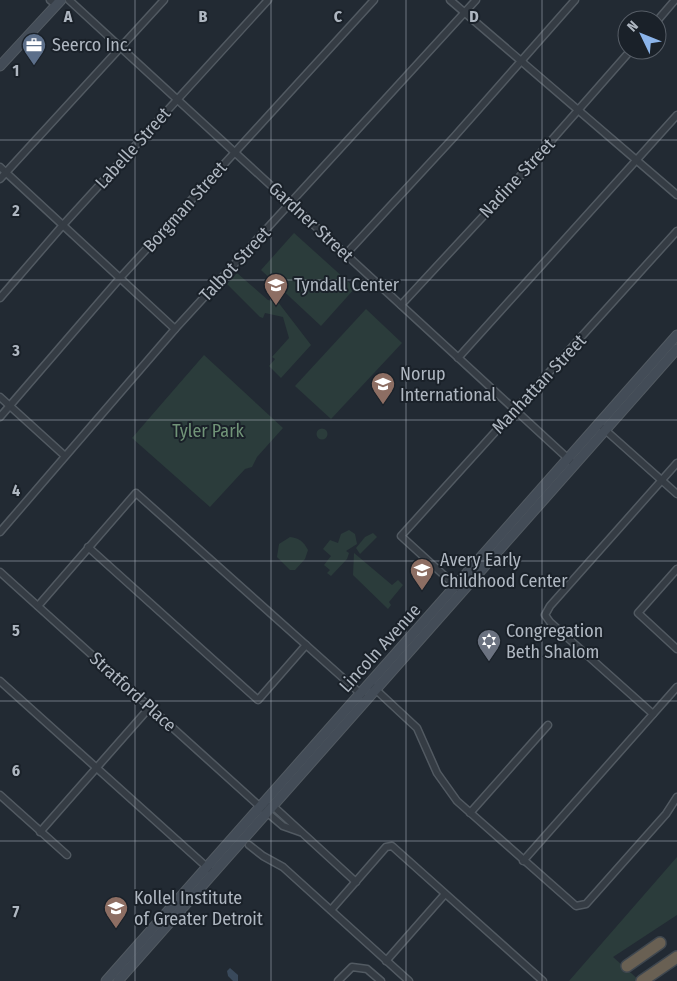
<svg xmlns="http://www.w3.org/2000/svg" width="677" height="981" viewBox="0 0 677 981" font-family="'Fira Sans Condensed',sans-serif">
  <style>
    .green { fill: #2b3c3b }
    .water { fill: #39495b }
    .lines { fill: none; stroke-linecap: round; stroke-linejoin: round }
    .street-casing { stroke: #525a62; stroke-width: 9 }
    .secondary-casing { stroke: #525a62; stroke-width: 11 }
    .highway-casing { stroke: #3f474f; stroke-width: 14 }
    .street { stroke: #353c44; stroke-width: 6 }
    .secondary { stroke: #434c57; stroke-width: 9 }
    .highway { stroke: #696053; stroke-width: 11 }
    .grid { fill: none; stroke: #afb7c1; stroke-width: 1; stroke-opacity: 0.55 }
    .labels { text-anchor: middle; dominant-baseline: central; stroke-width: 4; stroke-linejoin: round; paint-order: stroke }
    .poi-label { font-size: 18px; fill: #afb7c1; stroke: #1a2129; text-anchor: start }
    .street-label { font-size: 18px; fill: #afb7c1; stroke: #1a2129 }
    .park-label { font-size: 18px; fill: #719478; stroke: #1a2129 }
    .grid-label { font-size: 16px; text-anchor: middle; font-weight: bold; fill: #afb7c1; stroke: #1a2129; stroke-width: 4; stroke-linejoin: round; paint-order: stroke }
  </style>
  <rect width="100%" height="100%" fill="#222a33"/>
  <g class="green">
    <path d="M 294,233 L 355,288 L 321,326 L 261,270 Z"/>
    <path d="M 237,273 L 268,300 L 278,302 L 311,345 L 281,378 L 269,366 L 275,359 L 272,357 L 289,338 L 283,317 L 265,313 L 263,318 L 260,317 L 227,284 Z"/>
    <path d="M 366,309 L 402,343 L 331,419 L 295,386 Z"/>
    <path d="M 204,355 L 283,428 L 257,457 L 252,467 L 245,469 L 210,507 L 132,438 Z"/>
    <circle cx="322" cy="434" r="5.5"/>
    <path d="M 349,530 L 355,534 L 357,544 L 346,551 L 349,553 L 347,559 L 331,576 L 327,573 L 330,570 L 324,565 L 331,556 L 323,549 L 330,540 L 338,543 L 341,534 Z"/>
    <path d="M 373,533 L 377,537 L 360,554 L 356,548 L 365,537 Z"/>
    <path d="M 290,537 C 299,538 303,541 308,550 L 305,559 L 295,570 L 290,570 L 277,557 L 279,544 Z"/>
    <path d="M 354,553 L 392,585 L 398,580 L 403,585 L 389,602 L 391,605 L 388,609 L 353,575 Z"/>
    <path d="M 677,857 L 677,915 L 613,957 L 640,981 L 569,981 Z"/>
  </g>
  <path class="water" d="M 230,968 L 238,975 L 238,981 L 233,981 L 228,976 L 227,971 Z"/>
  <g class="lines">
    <g class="street-casing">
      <g id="street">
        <path d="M 50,0 L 56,5"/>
        <path d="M 69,0 L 575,465"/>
        <path d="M 450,0 L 677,195"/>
        <path d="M 657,21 L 675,0"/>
        <path d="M 0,167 L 175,329"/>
        <path d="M 0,179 L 164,0"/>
        <path d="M 346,254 L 454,137 L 575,0"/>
        <path d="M 0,298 L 63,225 L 268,0"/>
        <path d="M 401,305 L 514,183 L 631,50"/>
        <path d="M 458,358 L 677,115"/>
        <path d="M 0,397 L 65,456"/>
        <path d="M 0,417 L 120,278 L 374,0"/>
        <path d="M 603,428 L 677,494"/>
        <path d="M 0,532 L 175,329 L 476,0"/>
        <path d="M 88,547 L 258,700 L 306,645"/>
        <path d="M 677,569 L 638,613 L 677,649"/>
        <path d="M 0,572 L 256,803 L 283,826 L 300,832"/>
        <path d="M 458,588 L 401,536 L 677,231"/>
        <path d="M 38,606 L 136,493 L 362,695"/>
        <path d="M 0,681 L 209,869"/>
        <path d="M 373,687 L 417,728 L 437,773 L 457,801 L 576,906 L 586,904 L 666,814 L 677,797"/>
        <path d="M 653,714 L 550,622 L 545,615 L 550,606 L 677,463"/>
        <path d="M 0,795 L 67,855"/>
        <path d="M 269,806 L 273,806 L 356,882"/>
        <path d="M 470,813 L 548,725"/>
        <path d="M 40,832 L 150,707"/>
        <path d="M 249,845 L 263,856 L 283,867 L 409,981"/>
        <path d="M 523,861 L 677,687"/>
        <path d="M 331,910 L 386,847 L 392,846 L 543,981"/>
        <path d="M 386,961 L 445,894"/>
        <path d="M 338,981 L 352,967 L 367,969 L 381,981"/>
      </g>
    </g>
    <g class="secondary-casing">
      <g id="secondary">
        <path d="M 0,66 L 61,0"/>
        <path d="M 106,981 L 677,335"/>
        <path d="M 118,981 L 677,349"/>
      </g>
    </g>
    <g class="highway-casing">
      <g id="highway">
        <path d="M 627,966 L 660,943"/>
        <path d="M 642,981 L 677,957"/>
      </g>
    </g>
    <use href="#street" class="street"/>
    <use href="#secondary" class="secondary"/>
    <use href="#highway" class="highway"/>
  </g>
  <path class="grid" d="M 135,0 L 135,981M 271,0 L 271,981M 406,0 L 406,981M 542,0 L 542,981M 0,140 L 677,140M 0,280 L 677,280M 0,420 L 677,420M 0,561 L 677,561M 0,701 L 677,701M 0,841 L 677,841"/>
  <defs>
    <g id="office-pin" transform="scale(1.25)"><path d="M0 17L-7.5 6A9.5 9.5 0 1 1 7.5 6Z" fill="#5c6f8a" stroke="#1a2129"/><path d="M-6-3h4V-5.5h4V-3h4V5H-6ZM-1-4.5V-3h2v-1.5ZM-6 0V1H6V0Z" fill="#fff"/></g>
    <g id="school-pin" transform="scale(1.25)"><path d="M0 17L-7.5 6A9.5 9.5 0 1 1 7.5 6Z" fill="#8d6e63" stroke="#1a2129"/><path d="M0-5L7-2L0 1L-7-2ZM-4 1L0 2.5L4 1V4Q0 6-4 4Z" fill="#fff"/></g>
    <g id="synagogue-pin" transform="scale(1.25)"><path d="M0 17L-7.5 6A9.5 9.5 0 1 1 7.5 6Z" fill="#6b7280" stroke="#1a2129"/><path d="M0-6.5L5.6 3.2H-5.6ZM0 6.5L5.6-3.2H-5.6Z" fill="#fff"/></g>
  </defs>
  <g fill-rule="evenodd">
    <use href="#office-pin" x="34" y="45"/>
    <use href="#school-pin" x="276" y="285"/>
    <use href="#school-pin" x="383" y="384"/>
    <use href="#school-pin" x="422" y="570"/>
    <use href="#synagogue-pin" x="489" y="641"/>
    <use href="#school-pin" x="116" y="908"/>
  </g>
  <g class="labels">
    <g class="poi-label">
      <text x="52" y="45">Seerco Inc.</text>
      <text x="294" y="285">Tyndall Center</text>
      <text x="400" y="374">Norup<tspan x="400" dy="21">International</tspan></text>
      <text x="440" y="560">Avery Early<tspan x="440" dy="21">Childhood Center</tspan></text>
      <text x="506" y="631">Congregation<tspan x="506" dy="21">Beth Shalom</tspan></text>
      <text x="134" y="898">Kollel Institute<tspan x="134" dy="21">of Greater Detroit</tspan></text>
    </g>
    <g class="street-label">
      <text transform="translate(133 148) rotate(-48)">Labelle Street</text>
      <text transform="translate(517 178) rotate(-47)">Nadine Street</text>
      <text transform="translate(185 207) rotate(-48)">Borgman Street</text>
      <text transform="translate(311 222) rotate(43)">Gardner Street</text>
      <text transform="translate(235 264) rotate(-47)">Talbot Street</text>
      <text transform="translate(539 384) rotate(-47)">Manhattan Street</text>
      <text transform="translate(380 648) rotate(-48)">Lincoln Avenue</text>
      <text transform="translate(133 692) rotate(42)">Stratford Place</text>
    </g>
    <g class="park-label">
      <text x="208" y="431">Tyler Park</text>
    </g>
  </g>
  <g class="grid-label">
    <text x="68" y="22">A</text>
    <text x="203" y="22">B</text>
    <text x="338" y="22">C</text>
    <text x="474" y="22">D</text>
    <text x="16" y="76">1</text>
    <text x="16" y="216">2</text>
    <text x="16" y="356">3</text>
    <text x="16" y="496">4</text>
    <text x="16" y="636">5</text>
    <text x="16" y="776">6</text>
    <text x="16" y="917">7</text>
  </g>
  <g transform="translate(642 35) rotate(313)"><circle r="24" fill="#1a2129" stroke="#565d66"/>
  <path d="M0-4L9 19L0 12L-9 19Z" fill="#8bb4ea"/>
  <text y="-8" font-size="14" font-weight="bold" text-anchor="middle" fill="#afb7c1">N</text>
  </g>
</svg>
